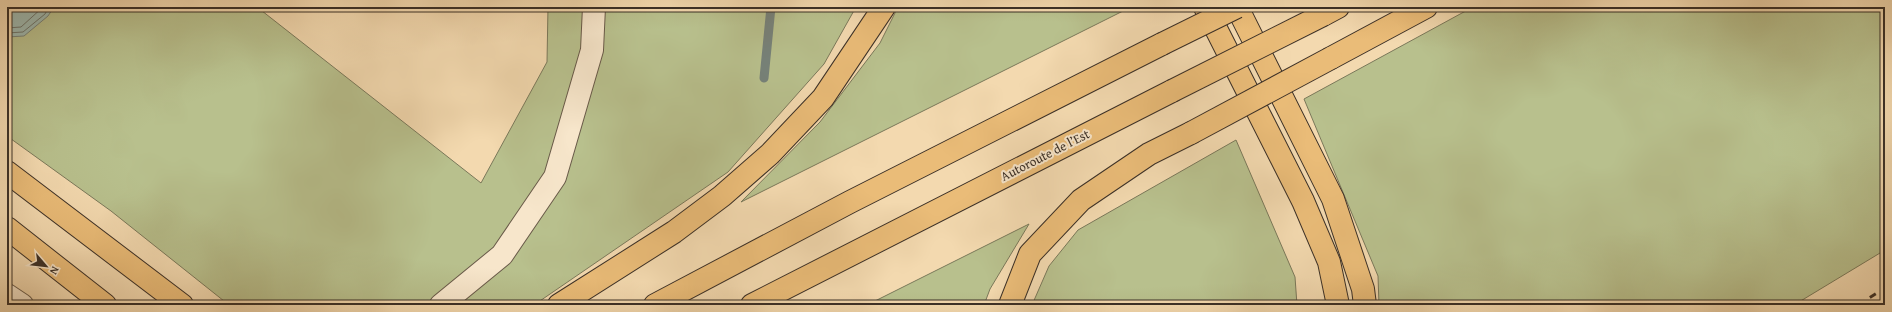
<svg xmlns="http://www.w3.org/2000/svg" width="1892" height="312" viewBox="0 0 1892 312" font-family="'Gentium Book Plus',serif">
  <style>
    .green { fill: #b8c08d; stroke: #7a785a }
    .water { fill: #9db9b1; stroke: #76827a }
    .lines { fill: none; stroke-linecap: round; stroke-linejoin: round }
    .shore { stroke: #6c746c; stroke-width: 1 }
    .stream { stroke: #76827a; stroke-width: 9 }
    .minor-casing { stroke: #695a49; stroke-width: 24 }
    .major-casing { stroke: #3b3027; stroke-width: 24 }
    .highway-casing { stroke: #3b3027; stroke-width: 24 }
    .minor { stroke: #f7e6cb; stroke-width: 22 }
    .major { stroke: #eabc78; stroke-width: 22 }
    .highway { stroke: #eabc78; stroke-width: 22 }
    .rail { stroke: #3b3027; stroke-width: 3; stroke-dasharray: 7 7; stroke-linecap: butt }
    .highway-bridge-casing { stroke: #3b3027; stroke-width: 24; stroke-linecap: butt }
    .highway-bridge { stroke: #eabc78; stroke-width: 22 }
    .labels { text-anchor: middle; dominant-baseline: central; stroke-width: 4; stroke-linejoin: round; paint-order: stroke }
    .street-label { font-size: 13px; fill: #3b3027; stroke: #f7e6cb }
  </style>
  <rect width="100%" height="100%" fill="#f3d9af"/>
  <filter id="stains"><feTurbulence type="fractalNoise" baseFrequency=".005" numOctaves="4"/><feColorMatrix values="0 0 0 0 .2 0 0 0 0 .09 0 0 0 0 .02 0 0 0 .5 -.17"/></filter>
  <radialGradient id="worn" r=".72"><stop offset=".6" stop-color="#630" stop-opacity="0"/><stop offset="1" stop-color="#630" stop-opacity=".3"/></radialGradient>
  <g class="green">
    <path d="M 7,7 L 257,7 L 481,183 L 547,62 L 548,7 L 856,7 L 824,64 L 728,172 L 534,305 L 229,305 L 111,211 L 7,136 Z"/>
    <path d="M 898,7 L 1131,7 L 741,202 L 820,122 L 880,43 Z"/>
    <path d="M 1473,7 L 1885,7 L 1885,250 L 1794,305 L 1379,305 L 1378,276 L 1304,99 Z"/>
    <path d="M 1236,140 L 1295,277 L 1297,305 L 1032,305 L 1049,266 L 1078,230 Z"/>
    <path d="M 1029,224 L 990,289 L 984,305 L 867,305 Z"/>
  </g>
  <path class="water" d="M 7,7 L 54,7 L 48,16 L 24,36 L 7,37 Z"/>
  <g class="lines">
    <g class="shore">
      <path d="M 7,28 L 21,27 L 43,7"/>
      <path d="M 7,33 L 23,32 L 45,14 L 49,7"/>
    </g>
    <path class="stream" d="M 764,78 L 771,7"/>
    <g class="minor-casing">
      <g id="minor">
        <path d="M 7,295 L 22,305"/>
        <path d="M 441,305 L 502,255 L 555,177 L 592,50 L 594,7"/>
      </g>
    </g>
    <g class="major-casing">
      <g id="major">
        <path d="M 7,172 L 182,305"/>
        <path d="M 7,228 L 105,305"/>
      </g>
    </g>
    <g class="highway-casing">
      <g id="highway">
        <path d="M 1205,7 L 1303,201 L 1329,262 L 1338,305"/>
        <path d="M 1237,7 L 1333,199 L 1363,289 L 1365,305"/>
        <path d="M 1323,15 L 1338,7"/>
        <path d="M 1331,58 L 1426,7"/>
        <path d="M 559,305 L 674,232 L 722,196 L 770,154 L 823,98 L 884,7"/>
        <path d="M 655,305 L 850,202 L 1162,44"/>
        <path d="M 752,305 L 1172,91"/>
        <path d="M 1010,305 L 1030,254 L 1081,200 L 1149,154 L 1191,133"/>
      </g>
    </g>
    <use href="#minor" class="minor"/>
    <use href="#major" class="major"/>
    <use href="#highway" class="highway"/>
    <g class="rail">
      <path d="M 1858,305 L 1885,288"/>
      <path d="M 1878,305 L 1885,300"/>
    </g>
    <g class="highway-bridge-casing">
      <g id="highway-bridge">
        <path d="M 1162,44 L 1237,7"/>
        <path d="M 1172,91 L 1323,15"/>
        <path d="M 1191,133 L 1331,58"/>
      </g>
    </g>
    <use href="#highway-bridge" class="highway-bridge"/>
  </g>
  <g class="labels">
    <g class="street-label">
      <text transform="translate(1045 155) rotate(-27)">Autoroute de l’Est</text>
    </g>
  </g>
  <rect width="1892" height="312" fill="none" stroke="#f3d9af" stroke-width="24"/>
  <rect x="8" y="8" width="1876" height="296" fill="none" stroke="#3b3027" stroke-width="2"/>
  <rect x="12" y="12" width="1868" height="288" fill="none" stroke="#3b3027"/>
  <g transform="translate(46 266) rotate(118)" stroke="#f7e6cb" stroke-width="3" paint-order="stroke">
  <path d="M0-3L7 15L0 10L-7 15Z" fill="#3b3027"/>
  <text y="-6" font-size="11" font-weight="bold" text-anchor="middle" fill="#3b3027">N</text>
  </g>
  <rect width="100%" height="100%" filter="url(#stains)"/>
  <rect width="100%" height="100%" fill="url(#worn)"/>
</svg>
